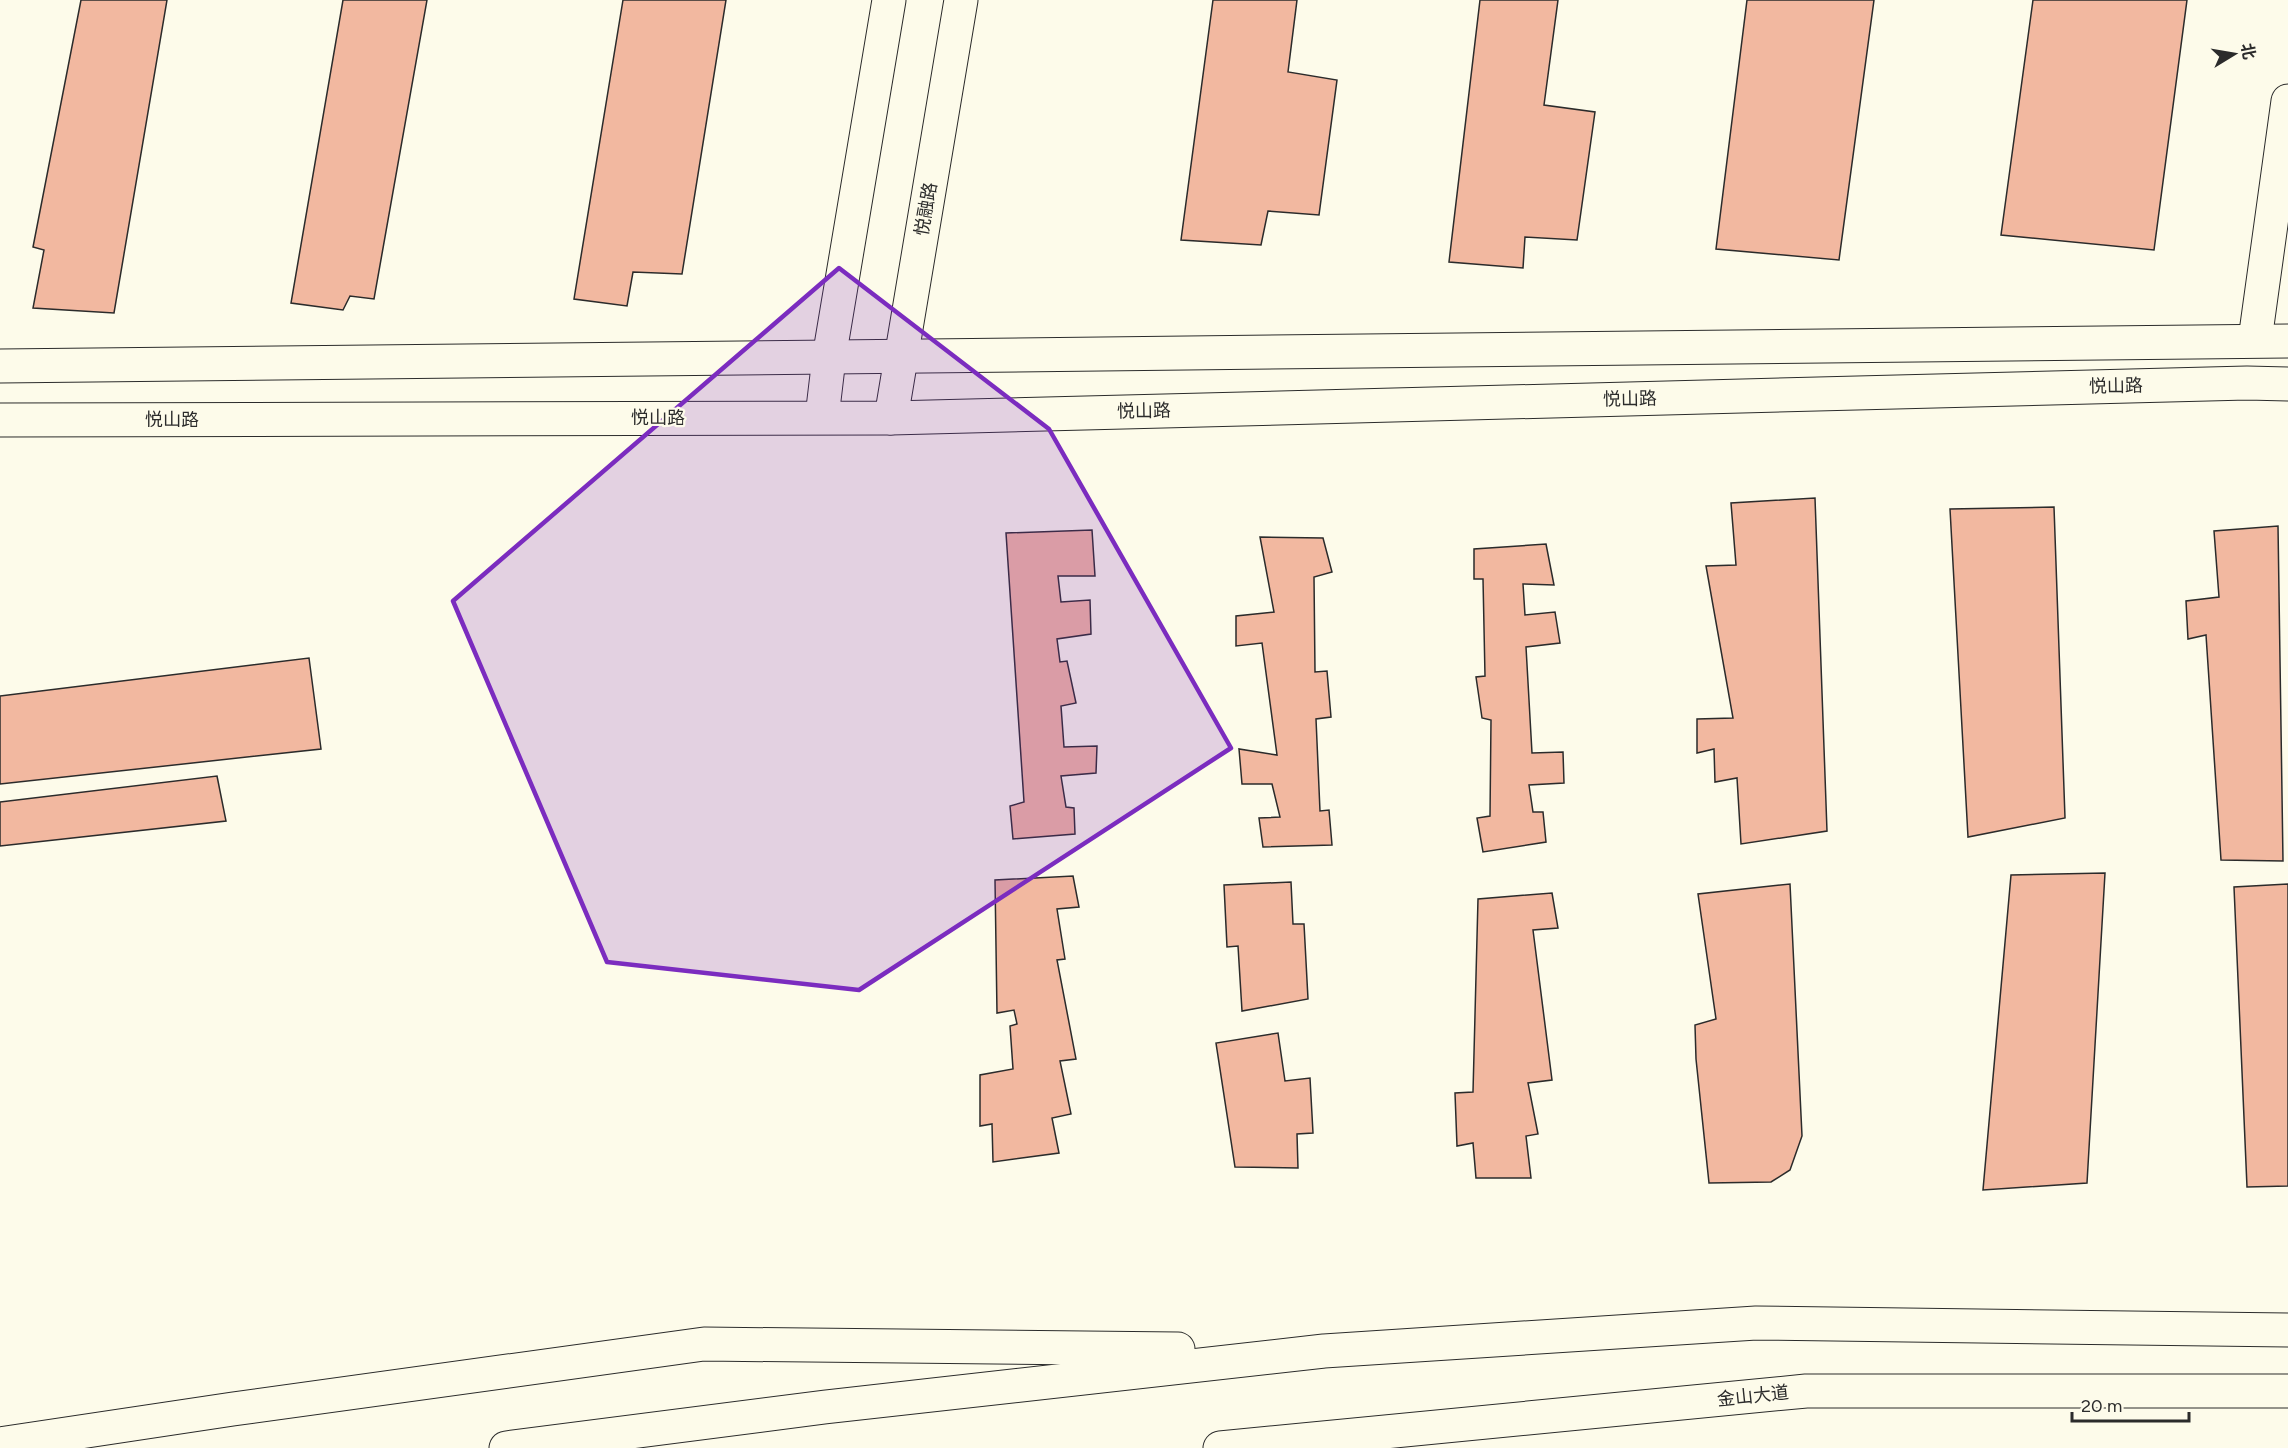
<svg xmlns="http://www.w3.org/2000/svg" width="2288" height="1448" viewBox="0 0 2288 1448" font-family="Figtree,'Noto Sans SC',sans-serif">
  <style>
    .building { fill: #f2b8a0; stroke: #2b2b2b; stroke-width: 1.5 }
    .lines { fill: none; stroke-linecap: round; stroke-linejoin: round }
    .minor-casing { stroke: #2b2b2b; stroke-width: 35 }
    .secondary-casing { stroke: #2b2b2b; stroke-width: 35 }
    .trunk-casing { stroke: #2b2b2b; stroke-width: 35 }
    .minor { stroke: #fdfbea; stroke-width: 33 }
    .secondary { stroke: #fdfbea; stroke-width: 33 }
    .trunk { stroke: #fdfbea; stroke-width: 33 }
    .marked { fill: #7b2cbf; fill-opacity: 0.2; stroke: #7b2cbf; stroke-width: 4.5; stroke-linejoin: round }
    .labels { text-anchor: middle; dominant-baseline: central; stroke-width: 4.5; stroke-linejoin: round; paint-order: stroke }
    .street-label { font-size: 18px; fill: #2b2b2b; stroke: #fdfbea }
  </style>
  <rect width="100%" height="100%" fill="#fdfbea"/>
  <g class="building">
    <path d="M 81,0 L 167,0 L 114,313 L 33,308 L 44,250 L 33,247 Z"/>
    <path d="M 343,0 L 427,0 L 374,299 L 350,296 L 343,310 L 291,303 Z"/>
    <path d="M 623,0 L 726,0 L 682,274 L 633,272 L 627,306 L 574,299 Z"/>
    <path d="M 1213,0 L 1297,0 L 1288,72 L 1337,80 L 1319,215 L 1268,211 L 1261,245 L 1181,240 Z"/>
    <path d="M 1480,0 L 1558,0 L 1544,105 L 1595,112 L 1577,240 L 1525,237 L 1523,268 L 1449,262 Z"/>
    <path d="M 1747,0 L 1874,0 L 1839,260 L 1716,249 Z"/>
    <path d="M 2033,0 L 2187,0 L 2154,250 L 2001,235 Z"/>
    <path d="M 1815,498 L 1827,831 L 1741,844 L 1737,778 L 1715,782 L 1714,749 L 1697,753 L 1697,719 L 1733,718 L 1706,566 L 1736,565 L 1731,503 Z"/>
    <path d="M 2054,507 L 2065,818 L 1968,837 L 1950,509 Z"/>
    <path d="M 2278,526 L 2283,861 L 2221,860 L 2206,635 L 2188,639 L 2186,601 L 2219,597 L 2214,531 Z"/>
    <path d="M 1092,530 L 1095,576 L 1058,576 L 1061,602 L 1090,600 L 1091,634 L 1057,639 L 1060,662 L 1067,661 L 1076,703 L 1061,706 L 1064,747 L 1097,746 L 1096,773 L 1061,776 L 1066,807 L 1074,808 L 1075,834 L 1013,839 L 1010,806 L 1024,802 L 1006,533 Z"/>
    <path d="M 1260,537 L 1323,538 L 1332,572 L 1314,577 L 1315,672 L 1327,671 L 1331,717 L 1316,719 L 1320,811 L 1329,810 L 1332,845 L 1263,847 L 1259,818 L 1280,817 L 1272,784 L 1242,784 L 1239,749 L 1277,755 L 1262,643 L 1236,646 L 1236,616 L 1274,612 Z"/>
    <path d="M 1546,544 L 1554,585 L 1523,584 L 1525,615 L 1555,612 L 1560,643 L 1526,647 L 1532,753 L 1563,752 L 1564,783 L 1529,785 L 1533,812 L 1543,812 L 1546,842 L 1483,852 L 1477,818 L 1490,816 L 1491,720 L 1482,718 L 1476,677 L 1485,676 L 1483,579 L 1474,579 L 1474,549 Z"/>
    <path d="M 309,658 L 321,749 L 0,784 L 0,696 Z"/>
    <path d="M 217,776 L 226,821 L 0,846 L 0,802 Z"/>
    <path d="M 2105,873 L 2087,1183 L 1983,1190 L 2011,875 Z"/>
    <path d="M 1073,876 L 1079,907 L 1057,909 L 1065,959 L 1057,960 L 1076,1059 L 1060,1061 L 1071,1114 L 1052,1118 L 1059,1153 L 993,1162 L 992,1124 L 980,1126 L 980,1075 L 1013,1069 L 1010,1026 L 1017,1024 L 1014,1010 L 997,1013 L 995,880 Z"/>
    <path d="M 1291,882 L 1293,924 L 1304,924 L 1308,999 L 1242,1011 L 1238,946 L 1227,947 L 1224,885 Z"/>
    <path d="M 1790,884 L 1802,1136 L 1790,1170 L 1771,1182 L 1709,1183 L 1696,1059 L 1695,1025 L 1716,1019 L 1698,894 Z"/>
    <path d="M 2288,884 L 2288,1186 L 2247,1187 L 2234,887 Z"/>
    <path d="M 1552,893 L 1558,928 L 1533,930 L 1552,1080 L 1528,1083 L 1538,1134 L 1526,1136 L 1531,1178 L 1476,1178 L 1473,1143 L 1457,1146 L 1455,1093 L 1473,1092 L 1478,899 Z"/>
    <path d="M 1278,1033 L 1285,1081 L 1310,1078 L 1313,1133 L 1297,1134 L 1298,1168 L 1235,1167 L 1216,1043 Z"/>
  </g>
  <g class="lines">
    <g class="minor-casing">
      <path id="minor" d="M 2255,340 L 2288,101"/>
    </g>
    <g class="secondary-casing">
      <g id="secondary">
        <path d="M 0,366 L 2288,341"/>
        <path d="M 822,417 L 829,358 L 889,0"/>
        <path d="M 891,418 L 961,0"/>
        <path d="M 0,420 L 891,418 L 2247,383 L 2288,384"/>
      </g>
    </g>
    <g class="trunk-casing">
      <g id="trunk">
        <path d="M 0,1444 L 233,1409 L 704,1344 L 1178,1349"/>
        <path d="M 506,1448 L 825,1407 L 1324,1351 L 1756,1323 L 2288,1330"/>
        <path d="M 1220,1448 L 1806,1391 L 2288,1391"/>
      </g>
    </g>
    <use href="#minor" class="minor"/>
    <use href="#secondary" class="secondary"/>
    <use href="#trunk" class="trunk"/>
  </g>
  <path class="marked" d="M 839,268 L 1049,429 L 1231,748 L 859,990 L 607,962 L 453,601 Z"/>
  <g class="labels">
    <g class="street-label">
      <text transform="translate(926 209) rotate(-80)">悦融路</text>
      <text transform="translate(2116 386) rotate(-1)">悦山路</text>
      <text transform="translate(1630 399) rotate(-1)">悦山路</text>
      <text transform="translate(1144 411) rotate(-1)">悦山路</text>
      <text x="658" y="418">悦山路</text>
      <text x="172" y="420">悦山路</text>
      <text transform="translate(1753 1396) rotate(-6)">金山大道</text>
    </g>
  </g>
  <g transform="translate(2234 54) rotate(79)" stroke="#fdfbea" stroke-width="4.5" paint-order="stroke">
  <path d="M0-4.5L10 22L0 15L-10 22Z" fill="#2b2b2b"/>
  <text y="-9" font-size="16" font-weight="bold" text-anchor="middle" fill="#2b2b2b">北</text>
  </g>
  <path d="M2072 1412v9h117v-9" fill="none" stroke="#2b2b2b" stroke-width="3"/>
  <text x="2081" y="1412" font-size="18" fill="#2b2b2b" stroke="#fdfbea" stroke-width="4.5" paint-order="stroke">20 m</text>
</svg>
